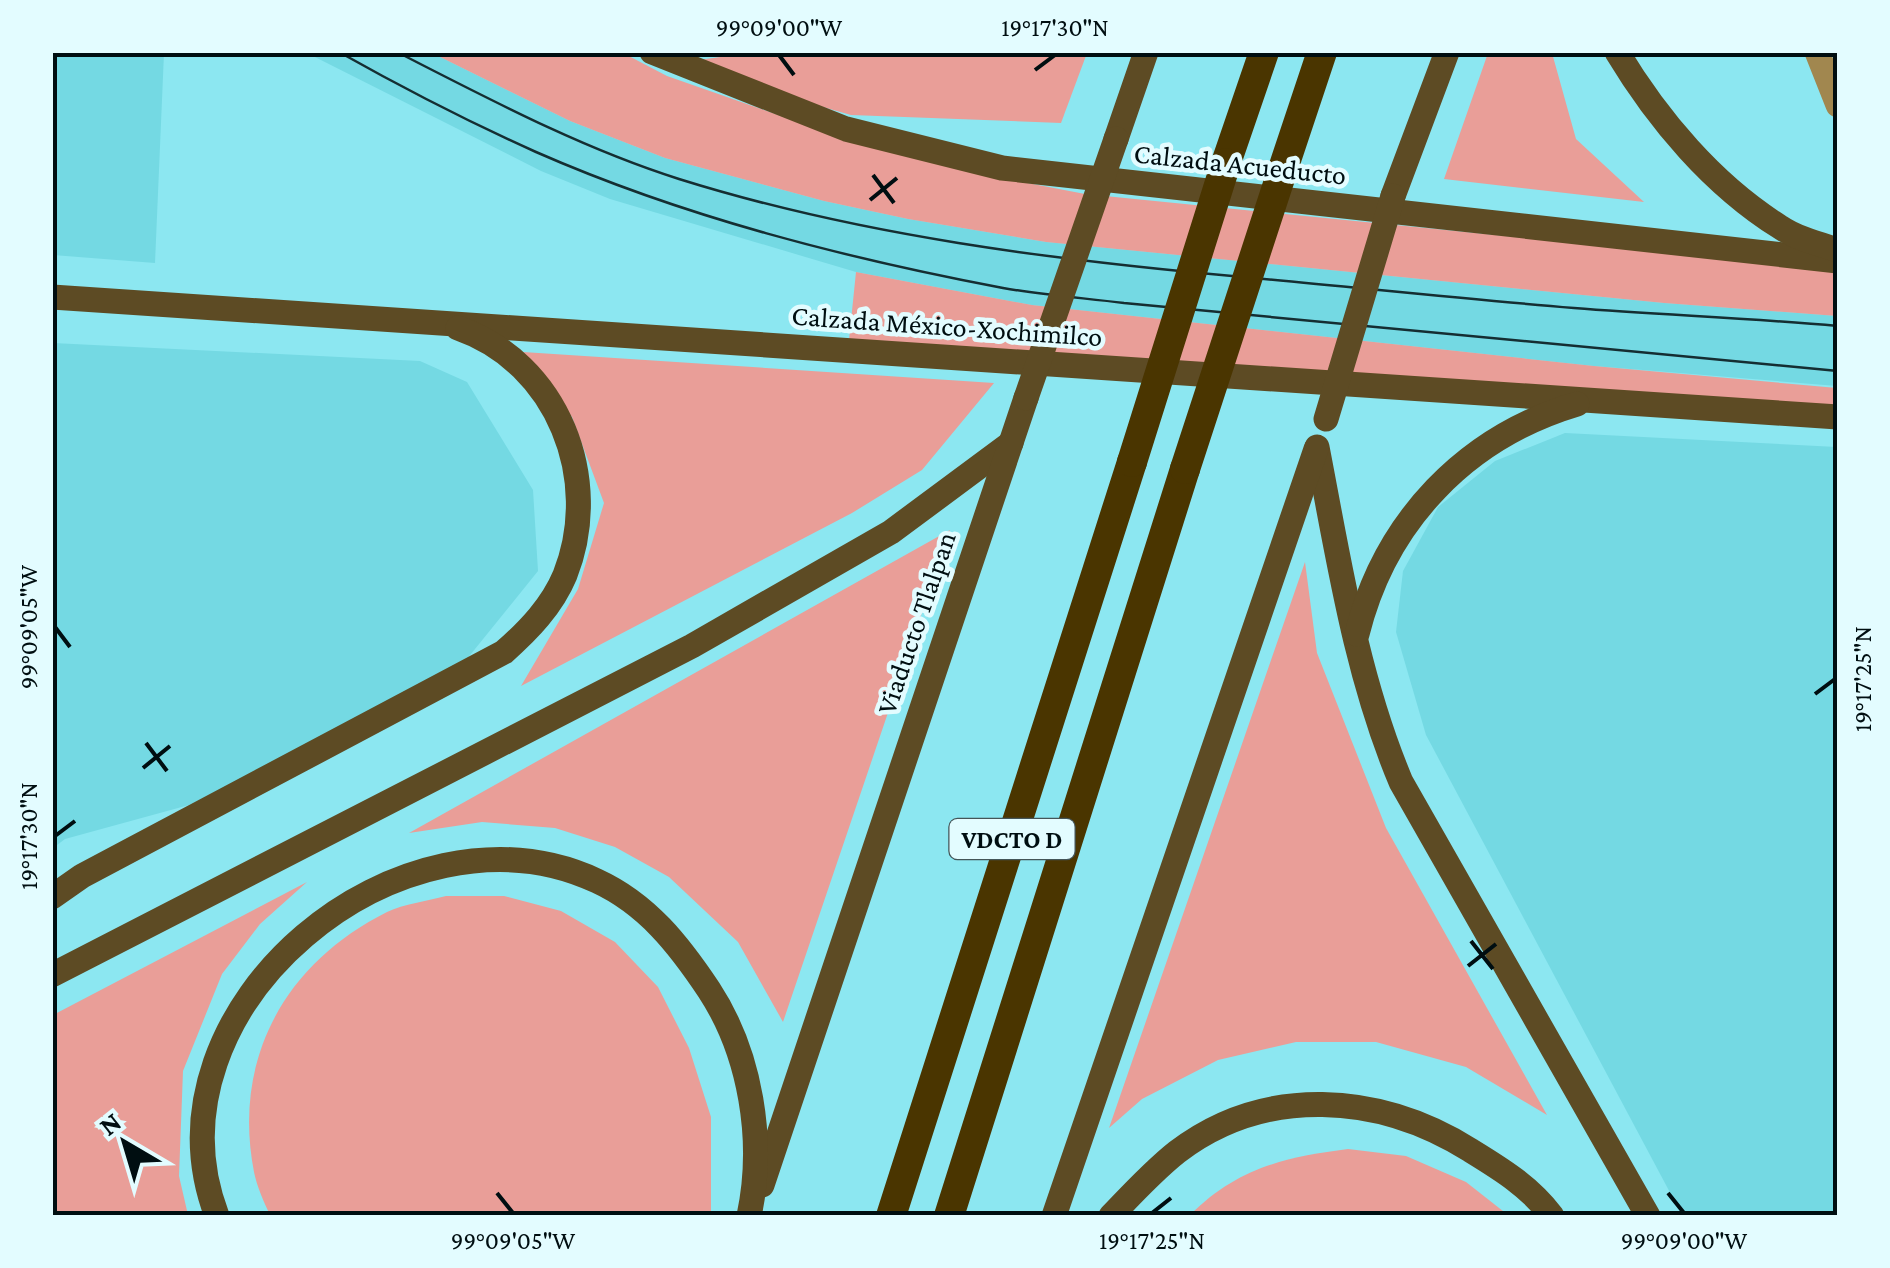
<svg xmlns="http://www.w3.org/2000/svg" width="1890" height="1268" viewBox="0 0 1890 1268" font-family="'Crimson Pro',serif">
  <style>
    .built { fill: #74d9e3 }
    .green { fill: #e99e98 }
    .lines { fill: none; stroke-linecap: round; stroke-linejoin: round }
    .minor { stroke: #a1874f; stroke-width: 25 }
    .major { stroke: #5d4b24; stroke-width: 25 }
    .highway { stroke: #4a3500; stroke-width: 30 }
    .tram { stroke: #152e32; stroke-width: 2.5 }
    .major-bridge { stroke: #5d4b24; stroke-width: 25 }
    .highway-bridge { stroke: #4a3500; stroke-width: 30 }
    .ticks { fill: none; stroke: #000e11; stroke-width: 4 }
    .labels { text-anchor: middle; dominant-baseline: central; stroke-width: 9; stroke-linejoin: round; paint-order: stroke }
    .shield { fill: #e3fcff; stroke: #445558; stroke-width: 2.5 }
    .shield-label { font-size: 25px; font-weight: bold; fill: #000e11 }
    .street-label { font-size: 28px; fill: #000e11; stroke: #e3fcff }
    .neatline { fill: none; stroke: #000e11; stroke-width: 4 }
    .ticks-label { font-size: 25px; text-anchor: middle; fill: #000e11 }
  </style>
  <rect width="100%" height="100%" fill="#8ce7f1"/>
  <g class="built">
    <path d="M 52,53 L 164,53 L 155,263 L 53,255 Z"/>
    <path d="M 307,53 L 432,53 L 570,121 L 665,158 L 824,201 L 908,219 L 1046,242 L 1664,303 L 1837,316 L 1837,386 L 1594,366 L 1032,305 L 856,272 L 610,199 L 541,171 Z"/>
    <path d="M 53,343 L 420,361 L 467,382 L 533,490 L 538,571 L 458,670 L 189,805 L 65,839 L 53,848 Z"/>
    <path d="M 1565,433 L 1837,447 L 1837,1215 L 1682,1215 L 1426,735 L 1396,632 L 1403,571 L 1438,507 L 1495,461 Z"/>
  </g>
  <g class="green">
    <path d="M 755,52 L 1087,53 L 1061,123 L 851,115 L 671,64 Z"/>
    <path d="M 432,53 L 623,53 L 667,76 L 847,139 L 997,177 L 1085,194 L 1837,269 L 1837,316 L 1664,303 L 1046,242 L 908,219 L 824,201 L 665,158 L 570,121 Z"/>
    <path d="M 1488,53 L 1552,53 L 1576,139 L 1644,202 L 1444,179 Z"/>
    <path d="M 856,272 L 1032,305 L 1594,366 L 1837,388 L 1837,407 L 849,340 Z"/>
    <path d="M 523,352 L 994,383 L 922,470 L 852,513 L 521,686 L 578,589 L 604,503 L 572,417 Z"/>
    <path d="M 950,530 L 783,1022 L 738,942 L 669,877 L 615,847 L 555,828 L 482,822 L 409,833 Z"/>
    <path d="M 1305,562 L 1317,653 L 1386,828 L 1547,1115 L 1466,1067 L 1376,1042 L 1296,1042 L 1218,1060 L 1142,1099 L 1109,1128 Z"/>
    <path d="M 307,882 L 260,924 L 222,974 L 183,1071 L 179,1176 L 188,1215 L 53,1215 L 53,1015 Z"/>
    <path d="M 446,896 L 504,896 L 561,911 L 615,942 L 658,987 L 689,1048 L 711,1117 L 711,1215 L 270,1215 C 264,1202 257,1187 254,1172 C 232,1059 285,963 387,912 C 404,904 427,901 446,896 Z"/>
    <path d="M 1348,1149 L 1406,1156 L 1466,1182 L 1508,1215 L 1190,1215 C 1237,1168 1285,1157 1348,1149 Z"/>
  </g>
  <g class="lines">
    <path class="minor" d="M 1817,52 L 1838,105"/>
    <g class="major">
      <path d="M 652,52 L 846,129 L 1002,168 L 1838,261"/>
      <path d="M 1617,52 C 1658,120 1713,185 1780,227 C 1796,238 1819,244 1838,250"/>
      <path d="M 1116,139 L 1146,52"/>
      <path d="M 1393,196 L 1447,52"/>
      <path d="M 52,297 L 1838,417"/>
      <path d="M 1317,447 C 1339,561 1356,675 1401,782 L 1648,1216"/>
      <path d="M 1357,634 C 1385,521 1466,437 1577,404"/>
      <path d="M 52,897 L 82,876 L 504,652 C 529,630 552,606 565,575 C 603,479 558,363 458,328"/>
      <path d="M 52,975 L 692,646 L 891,532 L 1011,443"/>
      <path d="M 762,1185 L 1026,398"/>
      <path d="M 217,1216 C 137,1007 403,790 597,881 C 647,904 679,945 709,990 C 751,1054 765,1141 749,1216"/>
      <path d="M 1054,1216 L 1316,449"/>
      <path d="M 1111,1216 C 1132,1194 1153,1171 1177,1152 C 1265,1085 1379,1093 1470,1150 C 1501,1169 1529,1186 1552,1216"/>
    </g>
    <g class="highway">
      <path d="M 1226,163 L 1264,52"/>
      <path d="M 1281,175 L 1322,52"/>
      <path d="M 891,1216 L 1132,462"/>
      <path d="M 949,1216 L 1185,469"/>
    </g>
    <g class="tram">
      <path d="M 339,52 C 403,88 469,122 536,152 C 684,217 845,258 1003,288 C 1043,295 1084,298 1124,303 L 1838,371"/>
      <path d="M 397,52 C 489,99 581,148 679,179 C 861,236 1054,260 1243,277 C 1353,287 1464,299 1574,308 C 1662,315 1750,318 1838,326"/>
    </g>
    <g class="major-bridge">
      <path d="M 1026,398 L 1116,139"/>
      <path d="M 1326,419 L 1393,196"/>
    </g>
    <g class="highway-bridge">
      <path d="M 1132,462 L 1226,163"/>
      <path d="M 1185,469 L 1281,175"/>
    </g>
  </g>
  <path class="ticks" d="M 779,55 L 794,75M 1035,70 L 1055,55M 873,175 L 894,203M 870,200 L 897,178M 55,627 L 70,647M 1815,694 L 1835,679M 146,743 L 167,771M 143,768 L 170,746M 55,836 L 75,821M 1471,941 L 1493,969M 1468,966 L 1496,944M 497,1193 L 513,1213M 1668,1193 L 1684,1213M 1152,1213 L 1171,1198"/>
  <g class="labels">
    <rect class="shield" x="949.5" y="819" width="125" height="40" rx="8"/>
    <g class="shield-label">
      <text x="1012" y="839">VDCTO D</text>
    </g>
    <g class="street-label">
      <text transform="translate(1240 164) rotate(6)">Calzada Acueducto</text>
      <text transform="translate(947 326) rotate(4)">Calzada México-Xochimilco</text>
      <text transform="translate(916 623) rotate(-71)">Viaducto Tlalpan</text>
    </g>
  </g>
  <rect width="1890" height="1268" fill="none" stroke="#e3fcff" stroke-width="110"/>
  <g transform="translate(125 1143) rotate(322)" stroke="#e3fcff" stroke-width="8" paint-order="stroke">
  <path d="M0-8L18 38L0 25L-18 38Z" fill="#000e11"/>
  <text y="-15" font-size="28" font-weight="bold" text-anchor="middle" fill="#000e11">N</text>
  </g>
  <rect x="55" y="55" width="1780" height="1158" class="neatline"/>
  <g class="ticks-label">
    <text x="779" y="36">99°09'00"W</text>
    <text x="1055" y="36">19°17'30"N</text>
    <text transform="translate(28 627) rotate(-90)" y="9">99°09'05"W</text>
    <text transform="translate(1862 679) rotate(-90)" y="9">19°17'25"N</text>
    <text transform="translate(28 836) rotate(-90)" y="9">19°17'30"N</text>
    <text x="513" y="1249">99°09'05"W</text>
    <text x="1152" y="1249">19°17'25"N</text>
    <text x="1684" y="1249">99°09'00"W</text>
  </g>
</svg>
